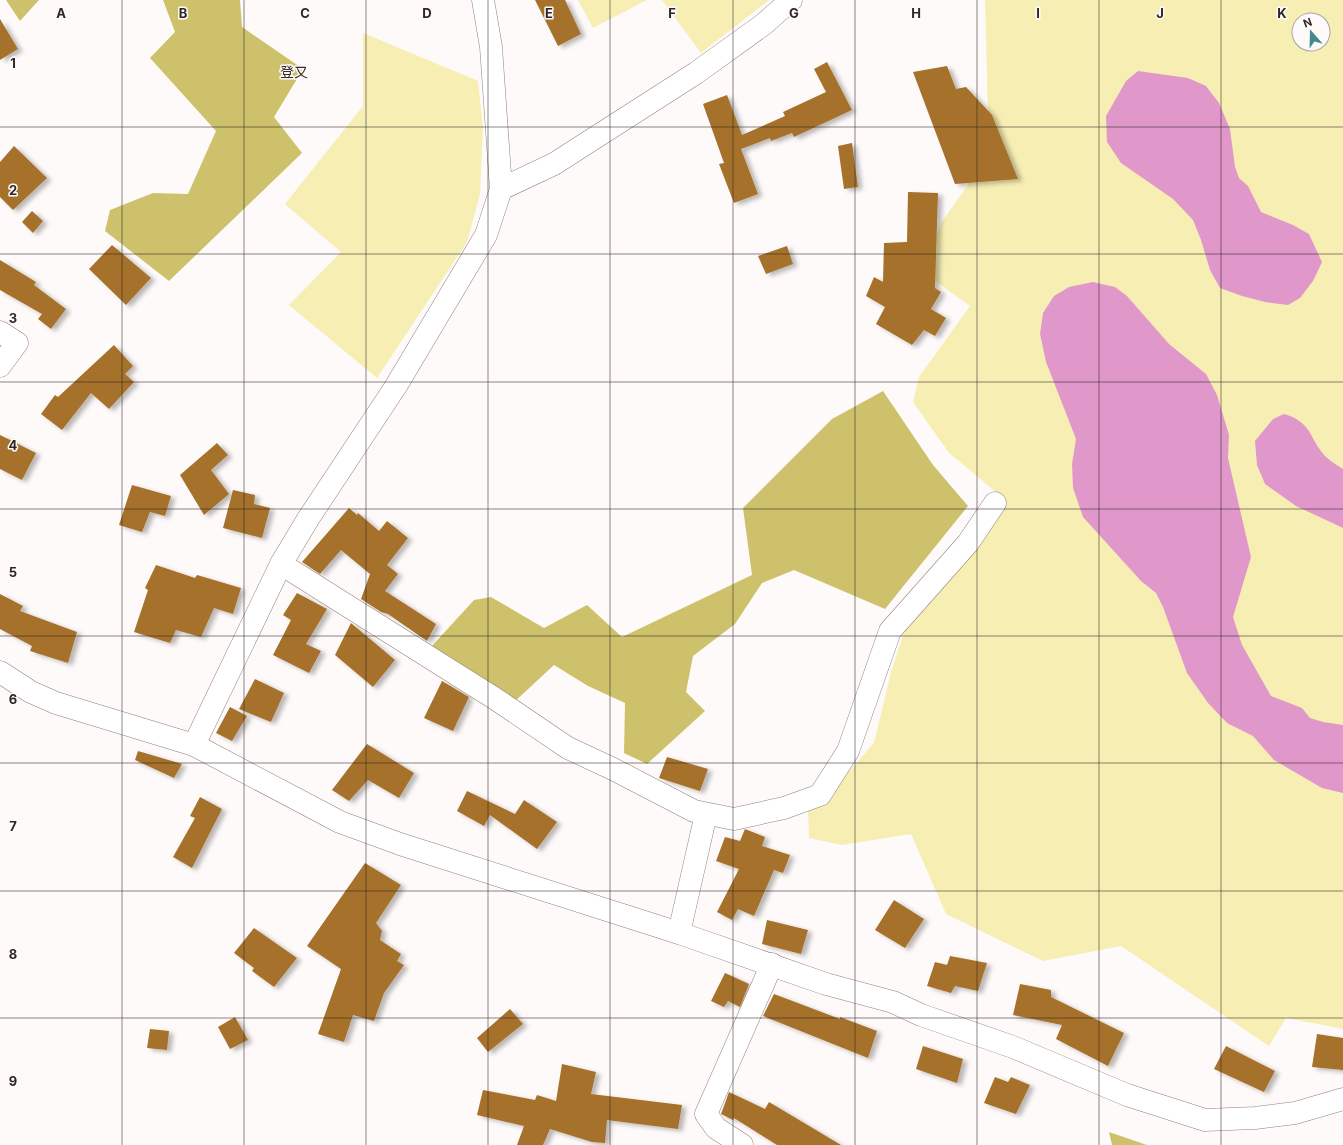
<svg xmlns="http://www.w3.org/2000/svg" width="1343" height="1145" viewBox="0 0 1343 1145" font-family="Inter,'Noto Sans JP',sans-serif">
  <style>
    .green { fill: #f7eeb4; fill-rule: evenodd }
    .forest { fill: #cec16c }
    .water { fill: #e098cb }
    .building { fill: #a6712a; filter: url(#shadow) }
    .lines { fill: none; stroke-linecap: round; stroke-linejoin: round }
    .minor-casing { stroke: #91817b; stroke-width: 23 }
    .minor { stroke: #fff; stroke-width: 22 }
    .grid { fill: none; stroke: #2d2624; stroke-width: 1; stroke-opacity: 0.55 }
    .labels { text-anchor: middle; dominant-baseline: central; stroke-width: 3; stroke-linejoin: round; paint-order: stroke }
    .quarter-label { font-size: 14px; fill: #382b27; stroke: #fefaf9 }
    .grid-label { font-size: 13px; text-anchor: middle; font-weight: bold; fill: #2d2624; stroke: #fefaf9; stroke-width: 3; stroke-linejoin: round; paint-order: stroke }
  </style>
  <defs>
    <filter id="shadow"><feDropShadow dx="4.5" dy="2.5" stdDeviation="2" flood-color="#0004"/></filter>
  </defs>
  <rect width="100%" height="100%" fill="#fefaf9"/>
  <g class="green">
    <path d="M 578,0 L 647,0 L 593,28 Z"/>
    <path d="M 662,0 L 769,0 L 701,53 Z"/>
    <path d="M 985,0 L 1343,0 L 1343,1029 L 1286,1018 L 1269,1046 L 1121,946 L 1043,961 L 946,914 L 911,834 L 842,845 L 809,838 L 808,811 L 828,795 L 874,743 L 891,672 L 913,604 L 996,492 L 949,453 L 913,402 L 919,377 L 970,306 L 924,273 L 941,223 L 989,155 ZM 1299,20 L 1323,20 L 1323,44 L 1299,44 Z"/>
    <path d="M 363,33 L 478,81 L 483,128 L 480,194 L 467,242 L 377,378 L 289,305 L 341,252 L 285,204 L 363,106 Z"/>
  </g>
  <g class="forest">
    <path d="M 6,0 L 39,0 L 20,21 Z"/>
    <path d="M 163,0 L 240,0 L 242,27 L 303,69 L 274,117 L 302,153 L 169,281 L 105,231 L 110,210 L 153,193 L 188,194 L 216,131 L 150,58 L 175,32 Z"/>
    <path d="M 883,391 L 933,465 L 968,506 L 885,609 L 794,570 L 762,583 L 735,624 L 693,656 L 686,692 L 705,711 L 647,764 L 624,753 L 625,703 L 588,686 L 554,665 L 512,704 L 431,647 L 474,600 L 491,597 L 544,628 L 587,605 L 622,637 L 752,575 L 743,508 L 832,419 Z"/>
    <path d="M 1109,1132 L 1147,1145 L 1112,1145 Z"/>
  </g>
  <g class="water">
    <path d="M 1138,71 L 1188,78 L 1206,86 L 1219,103 L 1230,129 L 1235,167 L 1239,178 L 1248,186 L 1261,212 L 1293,225 L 1309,234 L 1322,262 L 1313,281 L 1300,298 L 1288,305 L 1265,302 L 1242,296 L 1220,288 L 1210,270 L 1201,240 L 1193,220 L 1173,199 L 1121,163 L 1107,142 L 1106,116 L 1126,81 Z"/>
    <path d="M 1093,282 L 1115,287 L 1127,296 L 1169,344 L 1206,374 L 1217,395 L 1229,435 L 1228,458 L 1251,557 L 1233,617 L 1242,645 L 1271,696 L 1302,708 L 1310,718 L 1323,722 L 1343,725 L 1343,793 L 1322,788 L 1274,760 L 1253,736 L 1227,723 L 1208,703 L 1187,673 L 1163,607 L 1156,593 L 1141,581 L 1083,517 L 1073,488 L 1072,464 L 1076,439 L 1046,362 L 1040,334 L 1043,313 L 1054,296 L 1069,287 Z"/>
    <path d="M 1284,414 C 1312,422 1309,438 1325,456 C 1330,461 1337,465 1343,469 L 1343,528 L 1296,506 L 1265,484 L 1257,465 L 1255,441 L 1273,419 Z"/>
  </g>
  <g class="building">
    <path d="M 535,0 L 565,0 L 581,34 L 558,46 Z"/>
    <path d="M 0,19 L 18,49 L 0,60 Z"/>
    <path d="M 827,62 L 852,110 L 794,137 L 792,133 L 771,141 L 770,138 L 741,149 L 758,194 L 734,203 L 719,164 L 724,163 L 703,104 L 727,95 L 742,135 L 785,116 L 783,112 L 826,92 L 814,69 Z"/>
    <path d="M 947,66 L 956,89 L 966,87 L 992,115 L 1018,179 L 955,184 L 913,72 Z"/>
    <path d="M 852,143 L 858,187 L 844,189 L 838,146 Z"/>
    <path d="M 14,146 L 47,178 L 13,210 L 0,197 L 0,162 Z"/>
    <path d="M 908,192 L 938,193 L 935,288 L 941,292 L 931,309 L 946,318 L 935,336 L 924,330 L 912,345 L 876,324 L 885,307 L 866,296 L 874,277 L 883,282 L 884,243 L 907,242 Z"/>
    <path d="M 32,211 L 43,221 L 33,233 L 22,222 Z"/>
    <path d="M 112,245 L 151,278 L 126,305 L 89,269 Z"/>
    <path d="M 787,246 L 793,264 L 766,274 L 758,256 Z"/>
    <path d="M 0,260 L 36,282 L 34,285 L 66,309 L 51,329 L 38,319 L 42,314 L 0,290 Z"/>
    <path d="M 114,345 L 133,366 L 125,374 L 134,382 L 109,409 L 91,393 L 62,430 L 41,414 L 55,395 L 58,397 Z"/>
    <path d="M 0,435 L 36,453 L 22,480 L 0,469 Z"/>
    <path d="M 217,443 L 228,455 L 211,470 L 229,494 L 204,515 L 180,475 Z"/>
    <path d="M 132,485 L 171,496 L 165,516 L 150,512 L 142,532 L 119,525 Z"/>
    <path d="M 233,490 L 255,495 L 254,504 L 270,508 L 262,538 L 223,528 Z"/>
    <path d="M 349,508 L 357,515 L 358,513 L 379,531 L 387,521 L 408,538 L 387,565 L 398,574 L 385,591 L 436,624 L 427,641 L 388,614 L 381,612 L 361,599 L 370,574 L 341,550 L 320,574 L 302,562 Z"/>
    <path d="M 156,565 L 195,578 L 197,575 L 241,588 L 233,614 L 214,608 L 201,637 L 176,630 L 170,643 L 134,632 L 148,590 L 145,588 Z"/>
    <path d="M 297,593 L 327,609 L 306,644 L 321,651 L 309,673 L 273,655 L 291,620 L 283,615 Z"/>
    <path d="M 0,594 L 23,606 L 20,611 L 77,632 L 68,663 L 30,651 L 32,646 L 0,629 Z"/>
    <path d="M 351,623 L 395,660 L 373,687 L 335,655 Z"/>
    <path d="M 255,679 L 284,693 L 271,722 L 239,709 Z"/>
    <path d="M 442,681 L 469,697 L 453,731 L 424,718 Z"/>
    <path d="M 230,707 L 247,716 L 232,741 L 216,733 Z"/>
    <path d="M 367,744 L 414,773 L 399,798 L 368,780 L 349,801 L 332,790 Z"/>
    <path d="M 138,751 L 182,764 L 174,778 L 135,760 Z"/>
    <path d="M 667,757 L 708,769 L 700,791 L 659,778 Z"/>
    <path d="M 467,791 L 515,814 L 524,800 L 557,822 L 537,849 L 490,815 L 484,826 L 457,811 Z"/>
    <path d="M 200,797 L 222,809 L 192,868 L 173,857 L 195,818 L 190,816 Z"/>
    <path d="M 745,829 L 765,837 L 762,846 L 790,855 L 783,873 L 774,870 L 754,916 L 738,909 L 732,920 L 717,912 L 739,869 L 716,861 L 725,837 L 740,841 Z"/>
    <path d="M 365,863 L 401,885 L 376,923 L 382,931 L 380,940 L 401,954 L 397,961 L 404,965 L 384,993 L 374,1021 L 353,1015 L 344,1042 L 318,1034 L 341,969 L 307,946 Z"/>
    <path d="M 894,900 L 924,919 L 905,948 L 875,930 Z"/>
    <path d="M 767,920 L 808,930 L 801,954 L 762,944 Z"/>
    <path d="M 254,928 L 297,958 L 274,987 L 252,971 L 254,968 L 234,953 Z"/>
    <path d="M 950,956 L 987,963 L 978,991 L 955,986 L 951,993 L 927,986 L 935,962 L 947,965 Z"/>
    <path d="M 725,973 L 749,984 L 740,1007 L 728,1001 L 724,1007 L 711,1001 Z"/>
    <path d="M 1020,984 L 1051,990 L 1051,997 L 1124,1033 L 1108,1066 L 1056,1039 L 1062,1025 L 1013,1015 Z"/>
    <path d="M 774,994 L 840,1019 L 840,1017 L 877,1031 L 868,1058 L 763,1016 Z"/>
    <path d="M 510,1009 L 523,1024 L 488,1052 L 477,1038 Z"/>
    <path d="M 235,1017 L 248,1040 L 230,1049 L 218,1027 Z"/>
    <path d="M 150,1029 L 169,1031 L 167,1050 L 147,1048 Z"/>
    <path d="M 1317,1034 L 1343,1038 L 1343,1070 L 1312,1067 Z"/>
    <path d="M 923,1046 L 963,1059 L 957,1083 L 916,1069 Z"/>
    <path d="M 1226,1046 L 1275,1071 L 1264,1092 L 1214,1069 Z"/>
    <path d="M 562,1064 L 596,1072 L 591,1094 L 682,1105 L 678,1129 L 607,1120 L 605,1143 L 592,1142 L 550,1129 L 543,1145 L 517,1145 L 524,1126 L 477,1115 L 483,1090 L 535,1100 L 537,1095 L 556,1101 Z"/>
    <path d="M 995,1077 L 1008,1082 L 1011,1077 L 1030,1085 L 1016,1114 L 984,1103 Z"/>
    <path d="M 729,1092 L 765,1109 L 769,1102 L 841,1145 L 777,1145 L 734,1118 L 733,1120 L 721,1114 Z"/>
  </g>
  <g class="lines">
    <g class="minor-casing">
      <g id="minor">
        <path d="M 501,189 L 554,164 L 696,73 L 764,24 L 791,0"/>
        <path d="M 0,332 L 17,343 L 0,366"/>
        <path d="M 281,564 L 494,698 L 568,748 L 613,769 L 694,811 L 734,819 L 784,808 L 820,795 L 848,751 L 890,631 L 968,543 L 995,503"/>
        <path d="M 0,672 L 31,692 L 56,703 L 194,745 L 340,822 L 400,844 L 679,933 L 826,984 L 893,1002 L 921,1015 L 1013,1047 L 1127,1095 L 1205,1120 L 1255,1118 L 1295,1113 L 1343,1099"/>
        <path d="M 194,745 L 281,564 L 308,519 L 396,386 L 486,235 L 501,189 L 491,47 L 483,0"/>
        <path d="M 679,933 L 706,814"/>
        <path d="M 742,1145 L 716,1128 L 706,1114 L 772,964"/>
      </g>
    </g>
    <use href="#minor" class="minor"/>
  </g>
  <path class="grid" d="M 122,0 L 122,1145M 244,0 L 244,1145M 366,0 L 366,1145M 488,0 L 488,1145M 610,0 L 610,1145M 733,0 L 733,1145M 855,0 L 855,1145M 977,0 L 977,1145M 1099,0 L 1099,1145M 1221,0 L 1221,1145M 0,127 L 1343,127M 0,254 L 1343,254M 0,382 L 1343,382M 0,509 L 1343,509M 0,636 L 1343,636M 0,763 L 1343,763M 0,891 L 1343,891M 0,1018 L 1343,1018"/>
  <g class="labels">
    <g class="quarter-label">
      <text x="294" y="71">登又</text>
    </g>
  </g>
  <g class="grid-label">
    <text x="61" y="18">A</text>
    <text x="183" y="18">B</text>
    <text x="305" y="18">C</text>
    <text x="427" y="18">D</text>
    <text x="549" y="18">E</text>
    <text x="672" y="18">F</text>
    <text x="794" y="18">G</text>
    <text x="916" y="18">H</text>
    <text x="1038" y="18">I</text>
    <text x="1160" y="18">J</text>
    <text x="1282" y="18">K</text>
    <text x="13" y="68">1</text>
    <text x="13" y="195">2</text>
    <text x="13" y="323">3</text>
    <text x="13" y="450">4</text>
    <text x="13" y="577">5</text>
    <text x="13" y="704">6</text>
    <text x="13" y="831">7</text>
    <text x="13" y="959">8</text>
    <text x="13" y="1086">9</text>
  </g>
  <g transform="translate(1311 32) rotate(340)"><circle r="19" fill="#fefaf9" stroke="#aaa5a4"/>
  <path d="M0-3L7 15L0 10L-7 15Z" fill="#438a88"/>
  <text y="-6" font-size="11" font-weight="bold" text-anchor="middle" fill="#2d2624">N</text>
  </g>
</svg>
